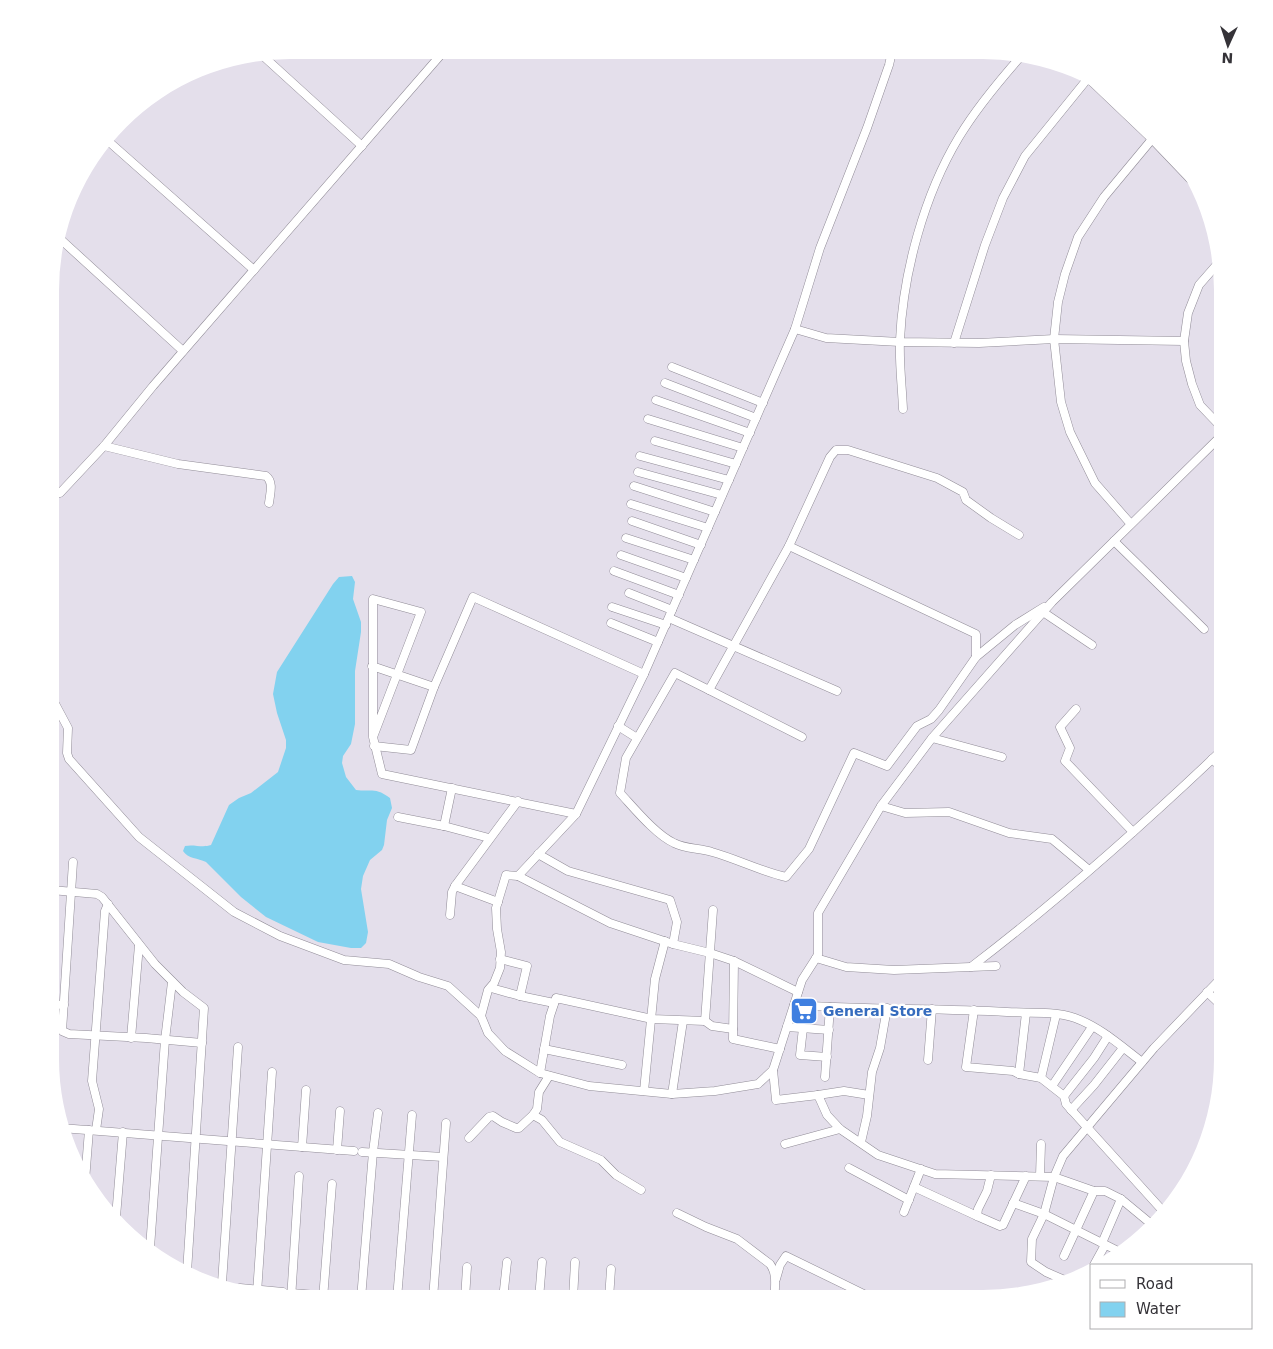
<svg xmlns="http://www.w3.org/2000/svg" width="1273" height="1349" viewBox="0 0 1273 1349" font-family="'DejaVu Sans',sans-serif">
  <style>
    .water { fill: #82d2ef }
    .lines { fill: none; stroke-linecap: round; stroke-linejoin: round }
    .minor-casing { stroke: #918c97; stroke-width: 9 }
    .highway-casing { stroke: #918c97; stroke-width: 12 }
    .minor { stroke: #fff; stroke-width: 8 }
    .highway { stroke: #fff; stroke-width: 11 }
    .labels { text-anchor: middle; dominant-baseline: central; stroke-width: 4.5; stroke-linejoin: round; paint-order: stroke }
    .shop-label { font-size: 14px; font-weight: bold; fill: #366cbe; stroke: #fff; text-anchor: start }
  </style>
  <rect width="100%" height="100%" fill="#e4dfeb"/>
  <path class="water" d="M 352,576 L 355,582 L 353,599 L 361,622 L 361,632 L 355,671 L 355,724 L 351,744 L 343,756 L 342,763 L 346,777 L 356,790 C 372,792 375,787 390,798 L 392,808 L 387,820 L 384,845 L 382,850 L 370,860 L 363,876 L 361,889 L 368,932 L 366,943 L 361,948 L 351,948 L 318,942 L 266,917 L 241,897 L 206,862 C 198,858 188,859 183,851 L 185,846 C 194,844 202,848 211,845 L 229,805 L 239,798 L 251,793 L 278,772 L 286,748 L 286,740 L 277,713 L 273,694 L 277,672 L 333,584 L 339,577 Z"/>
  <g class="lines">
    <g class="minor-casing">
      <g id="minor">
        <path d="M 262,55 L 362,146"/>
        <path d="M 107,140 L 254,270"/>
        <path d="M 57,236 L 183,351"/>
        <path d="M 1220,261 L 1199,285 L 1188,313 L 1184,341 L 1186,361 L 1192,384 L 1200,405 L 1223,429"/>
        <path d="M 795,329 L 826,338 L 900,342 L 979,343 L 1054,339 L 1184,341"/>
        <path d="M 954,343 L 985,245 L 1003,198 L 1025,156 L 1089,77"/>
        <path d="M 672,367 L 763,403"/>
        <path d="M 665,383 L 756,418"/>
        <path d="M 656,400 L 750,433"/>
        <path d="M 903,409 C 902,386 899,363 900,340 C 903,273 924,195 959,137 C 977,107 999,81 1022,55"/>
        <path d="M 648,419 L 743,448"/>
        <path d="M 655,441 L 736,464"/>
        <path d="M 104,446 L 178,464 L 266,476 C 274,482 270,494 269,503"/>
        <path d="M 640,456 L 729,480"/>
        <path d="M 638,472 L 722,495"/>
        <path d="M 634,486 L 715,512"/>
        <path d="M 53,492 L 60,493 L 104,446 L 153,386 L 445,50"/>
        <path d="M 631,504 L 708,528"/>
        <path d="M 632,521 L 701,545"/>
        <path d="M 1130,523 L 1095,483 L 1070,432 L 1061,402 L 1054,339 L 1058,302 L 1065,274 L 1078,237 L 1104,197 L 1153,138"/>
        <path d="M 1019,535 L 991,518 L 966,500 L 963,492 L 937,478 L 848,450 L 836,450 L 830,457 L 789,546 L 709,690 L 675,673 L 626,758 L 620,793 C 634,808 656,835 674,843 C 685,849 700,848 712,852 C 737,859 760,871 786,877 L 809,849 L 854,753 L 887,766 L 917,726 L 931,719 L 939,710 L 976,657 L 1015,625 L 1044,607"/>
        <path d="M 626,538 L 694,560"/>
        <path d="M 1114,541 L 1204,629"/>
        <path d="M 789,546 L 976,634 L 976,657"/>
        <path d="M 621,555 L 686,578"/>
        <path d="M 614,571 L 679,595"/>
        <path d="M 629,593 L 672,610"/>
        <path d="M 612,607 L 666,625"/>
        <path d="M 1043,612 L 1092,645"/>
        <path d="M 669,618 L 837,691"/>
        <path d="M 611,623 L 658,642"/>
        <path d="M 372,666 L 434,687"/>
        <path d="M 709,690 L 802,737"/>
        <path d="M 52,698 L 68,728 L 67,753 L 69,759 L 139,837 L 234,912 L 280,936 L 344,960 L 389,964 L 419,977 L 448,986 L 481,1016 L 488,1033 L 505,1051 L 540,1073 L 589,1086 L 672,1094 L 715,1091 L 758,1084 L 773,1070 L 802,980 L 818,955 L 818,913 L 881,806 L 932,738 L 1052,602 L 1223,434"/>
        <path d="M 1076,709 L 1060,727 L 1070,748 L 1065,761 L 1133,832"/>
        <path d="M 618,726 L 637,738"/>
        <path d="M 373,737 L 421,612 L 373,599 L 373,737 L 382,774 L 576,814"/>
        <path d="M 932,738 L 1002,757"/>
        <path d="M 374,746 L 411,750 L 434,687 L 473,597 L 644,674"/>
        <path d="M 1212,759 L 1223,769"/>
        <path d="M 881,806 L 905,813 L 949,812 L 1009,833 L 1052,839 L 1089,870"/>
        <path d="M 398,817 L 444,826 L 489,838"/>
        <path d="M 444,826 L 452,788"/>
        <path d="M 538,854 L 568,871 L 670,900 L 677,922 L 673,944"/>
        <path d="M 73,862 L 62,1031 L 69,1034 L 146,1038 L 202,1043"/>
        <path d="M 518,876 L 610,923 L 673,944 L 710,953 L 734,961 L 798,992"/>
        <path d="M 51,890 L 97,894 L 102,897 L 155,964 L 183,992 L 204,1008 L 187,1272"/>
        <path d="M 498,902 L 455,886 L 518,801"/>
        <path d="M 450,915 L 452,892 L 455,886"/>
        <path d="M 816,958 L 846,967 L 894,970 L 996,966"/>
        <path d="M 500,959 L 527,966 L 520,996"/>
        <path d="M 734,961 L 733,1039 L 780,1049"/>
        <path d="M 971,967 C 1059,900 1142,826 1223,749"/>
        <path d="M 491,988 L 520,996 L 554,1003"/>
        <path d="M 1207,992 L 1223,1007"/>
        <path d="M 51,1004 L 64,1005"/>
        <path d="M 794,1005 C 865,1010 936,1008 1007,1012 C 1028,1013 1055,1011 1075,1018 C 1100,1027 1121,1046 1142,1062"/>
        <path d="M 974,1010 L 966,1067 L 1013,1071 L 1019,1074 L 1041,1078 L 1064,1096 L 1066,1104 L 1162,1210"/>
        <path d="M 481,1016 L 488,990 L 494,983 L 500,968 L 501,952 L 497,929 L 496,908 L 506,875 L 518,876 L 576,814 L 644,674 L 795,329 L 820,248 L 867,128 L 889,65 L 892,52"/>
        <path d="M 705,1021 L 713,910"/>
        <path d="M 787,1027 L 829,1030"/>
        <path d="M 803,1028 L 800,1055 L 827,1057"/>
        <path d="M 131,1038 L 139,945"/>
        <path d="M 544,1049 L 622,1065"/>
        <path d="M 928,1060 L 932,1009"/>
        <path d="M 773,1070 L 776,1100 L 818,1095 L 827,1115 L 840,1129 L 878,1155 L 935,1174 L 1054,1177 L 1094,1191 L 1105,1191 L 1121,1199 L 1150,1223"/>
        <path d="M 540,1073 L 550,1016 L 556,998 L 652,1019 L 705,1021 L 712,1026 L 733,1029"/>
        <path d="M 1019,1074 L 1026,1013"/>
        <path d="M 825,1077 L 830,1007"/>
        <path d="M 1041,1078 L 1056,1015"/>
        <path d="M 1052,1086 L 1092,1027"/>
        <path d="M 644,1091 L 655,979 L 665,941"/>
        <path d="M 672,1094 L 683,1021"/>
        <path d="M 818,1095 L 844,1091 L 869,1095"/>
        <path d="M 1064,1096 L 1094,1058 L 1108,1036"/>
        <path d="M 1071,1110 L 1094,1085 L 1123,1048"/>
        <path d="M 533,1115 L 542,1120 L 560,1142 L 601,1160 L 616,1175 L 641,1190"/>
        <path d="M 61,1128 L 354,1151"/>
        <path d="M 96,1130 L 99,1109 L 92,1081 L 105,911 L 108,904"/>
        <path d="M 469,1138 L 489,1117 L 493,1116 L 502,1122 L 516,1128 L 519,1128 L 533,1115 L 537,1109 L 539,1092 L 549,1076"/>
        <path d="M 861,1142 L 867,1116 L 872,1072 L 880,1048 L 887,1008"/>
        <path d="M 785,1144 L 840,1129"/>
        <path d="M 302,1147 L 306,1090"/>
        <path d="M 337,1150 L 340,1111"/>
        <path d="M 362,1152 L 443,1157"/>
        <path d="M 849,1168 L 909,1200"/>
        <path d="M 991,1175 L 987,1191 L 978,1209 L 977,1216 L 1000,1226 L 1003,1225 L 1026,1176"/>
        <path d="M 1040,1176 L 1041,1144"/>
        <path d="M 85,1181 L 89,1130"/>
        <path d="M 914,1187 L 977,1216"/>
        <path d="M 1013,1203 L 1044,1214 L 1122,1253"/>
        <path d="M 904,1212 L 921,1169"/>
        <path d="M 677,1213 L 706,1227 L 737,1239 L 770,1264 C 778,1275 774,1286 775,1299"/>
        <path d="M 116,1217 L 123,1132"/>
        <path d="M 1102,1243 L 1121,1199"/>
        <path d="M 150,1248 L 165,1040 L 172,982"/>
        <path d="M 1064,1256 L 1094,1191"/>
        <path d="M 1094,1265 L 1105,1245"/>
        <path d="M 776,1279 L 780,1265 L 786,1256 L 874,1299"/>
        <path d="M 1069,1282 L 1046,1272 L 1031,1262 L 1032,1239 L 1044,1214 L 1054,1177 L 1063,1156 L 1154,1048 L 1223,976"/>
        <path d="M 222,1283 L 238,1047"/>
        <path d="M 240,1288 L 283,1292"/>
        <path d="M 257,1293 L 272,1072"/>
        <path d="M 291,1293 L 368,1299"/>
        <path d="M 291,1299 L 299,1176"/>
        <path d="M 323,1299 L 332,1184"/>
        <path d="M 361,1299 L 373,1152 L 378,1113"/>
        <path d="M 397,1299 L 412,1115"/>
        <path d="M 433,1299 L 446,1123"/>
        <path d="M 465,1299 L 467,1267"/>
        <path d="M 503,1299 L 507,1262"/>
        <path d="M 539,1299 L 542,1262"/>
        <path d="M 573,1299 L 575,1262"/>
        <path d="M 609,1299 L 611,1269"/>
      </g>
    </g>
    <g class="highway-casing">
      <path id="highway" d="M 1090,78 L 1153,138 L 1196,183"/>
    </g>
    <use href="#minor" class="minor"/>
    <use href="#highway" class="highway"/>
  </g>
  <defs>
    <g id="supermarket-square" transform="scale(1.4375)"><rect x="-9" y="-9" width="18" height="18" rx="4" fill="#3f7fe0" stroke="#fff"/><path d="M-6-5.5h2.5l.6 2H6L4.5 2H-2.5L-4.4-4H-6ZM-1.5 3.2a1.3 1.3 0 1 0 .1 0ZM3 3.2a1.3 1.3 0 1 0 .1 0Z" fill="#fff"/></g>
  </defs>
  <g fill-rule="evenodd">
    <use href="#supermarket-square" x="804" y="1011"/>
  </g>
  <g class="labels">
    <g class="shop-label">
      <text x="823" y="1011">General Store</text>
    </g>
  </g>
  <path d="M0 0H1273V1349H0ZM290 59H983A231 231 0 0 1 1214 290V1059A231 231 0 0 1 983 1290H290A231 231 0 0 1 59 1059V290A231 231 0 0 1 290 59Z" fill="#fff" fill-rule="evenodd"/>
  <rect x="1090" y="1264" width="162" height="65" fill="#ffffff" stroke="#aeadaf"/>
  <rect x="1100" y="1280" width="25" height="8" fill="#ffffff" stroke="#aeadaf"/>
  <text x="1136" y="1289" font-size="15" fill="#353338">Road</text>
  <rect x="1100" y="1302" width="25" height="15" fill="#82d2ef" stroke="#aeadaf"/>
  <text x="1136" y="1314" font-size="15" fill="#353338">Water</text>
  <g transform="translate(1228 45) rotate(183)" stroke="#ffffff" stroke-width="4" paint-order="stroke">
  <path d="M0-4L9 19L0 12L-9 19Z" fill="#353338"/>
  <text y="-8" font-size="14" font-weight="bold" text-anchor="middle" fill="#353338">N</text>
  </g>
</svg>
